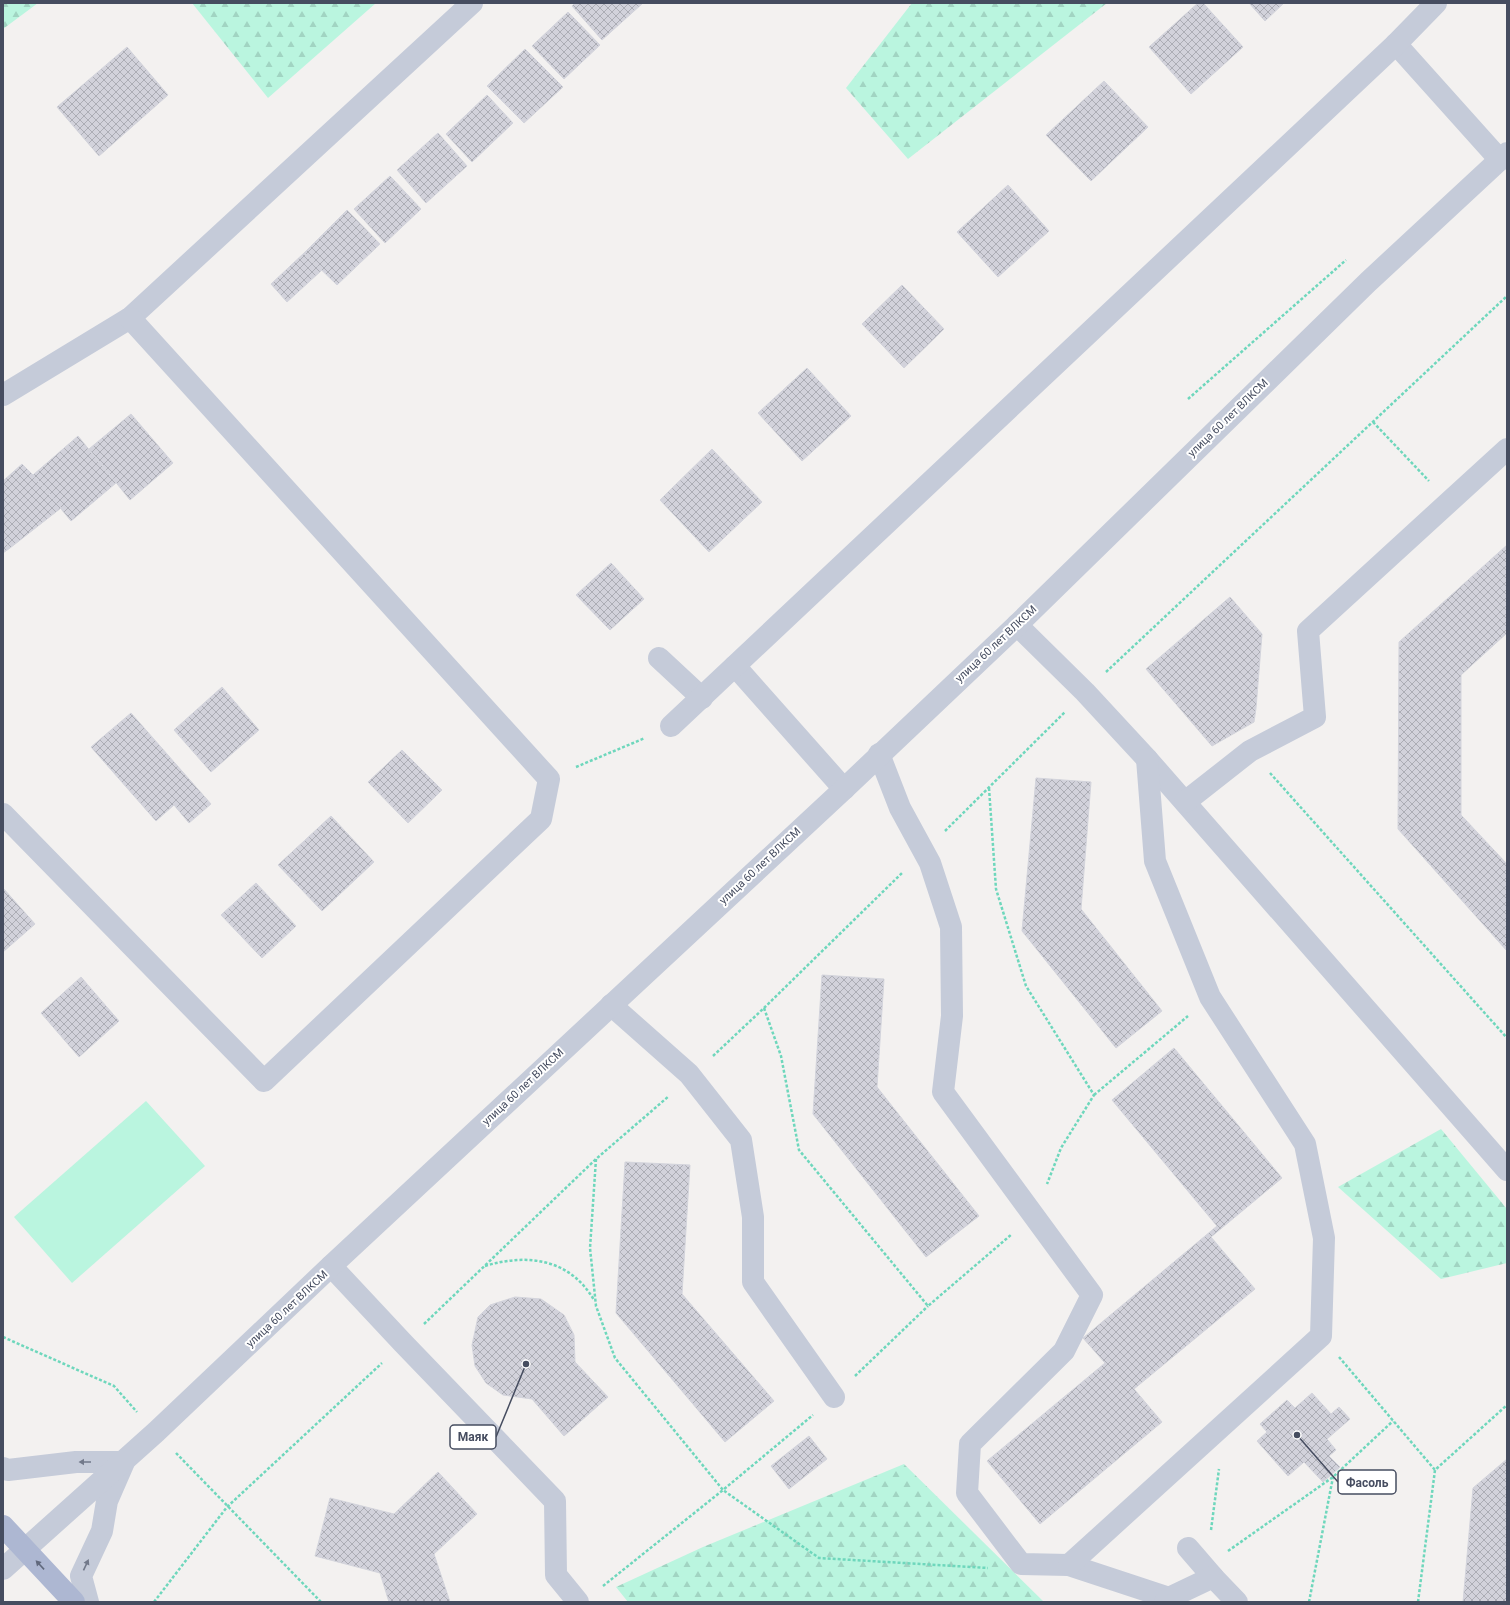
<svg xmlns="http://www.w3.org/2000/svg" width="1510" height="1605" viewBox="0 0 1510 1605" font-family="Roboto,sans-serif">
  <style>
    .forest { fill: url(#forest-firs) }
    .pitch { fill: #baf5df }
    .building { fill: url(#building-cross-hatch); stroke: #d3d4dc }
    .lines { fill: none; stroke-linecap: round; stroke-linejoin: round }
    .path { stroke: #6ed7bc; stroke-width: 2.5; stroke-dasharray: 3 2; stroke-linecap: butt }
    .minor { stroke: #c5cbd9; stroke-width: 22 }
    .major { stroke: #adb7d2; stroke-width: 22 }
    .oneway { fill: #72798a }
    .oneway2 { fill: #60687c }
    .labels { text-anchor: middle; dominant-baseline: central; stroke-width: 4; stroke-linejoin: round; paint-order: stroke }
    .street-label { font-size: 11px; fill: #464d60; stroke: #fff }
    .leader { fill: none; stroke: #464d60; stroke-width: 1.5 }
    .callout-dot { fill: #464d60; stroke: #fff; stroke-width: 1.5 }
    .callout { fill: #fff; stroke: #464d60; stroke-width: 1.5 }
    .callout-label { font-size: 12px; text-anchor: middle; font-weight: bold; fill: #464d60 }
  </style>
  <defs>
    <pattern id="forest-firs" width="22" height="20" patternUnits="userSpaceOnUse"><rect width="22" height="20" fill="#baf5df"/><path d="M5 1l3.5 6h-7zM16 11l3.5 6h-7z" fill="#a1d4c2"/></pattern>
    <pattern id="building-cross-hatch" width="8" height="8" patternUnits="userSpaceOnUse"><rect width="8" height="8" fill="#d2d2db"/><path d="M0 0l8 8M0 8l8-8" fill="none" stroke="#acadb5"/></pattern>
  </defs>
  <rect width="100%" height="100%" fill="#f3f1f0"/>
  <g class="forest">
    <path d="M 3,3 L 38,3 L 3,29 Z"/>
    <path d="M 192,3 L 376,3 L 268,98 Z"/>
    <path d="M 912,3 L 1107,3 L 908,159 L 846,88 Z"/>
    <path d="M 1441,1129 L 1507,1209 L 1507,1263 L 1441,1279 L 1338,1187 Z"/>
    <path d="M 904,1464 L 1044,1602 L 628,1602 L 616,1587 L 703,1547 Z"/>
  </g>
  <path class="pitch" d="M 146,1101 L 205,1166 L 72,1283 L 14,1217 Z"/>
  <g class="building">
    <path d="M 575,3 L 643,3 L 602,40 L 572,6 Z"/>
    <path d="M 1198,3 L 1203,3 L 1243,47 L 1191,94 L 1149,47 Z"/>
    <path d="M 1249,3 L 1284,3 L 1265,21 Z"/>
    <path d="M 568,12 L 600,45 L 564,79 L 532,46 Z"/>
    <path d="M 127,47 L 168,95 L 99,156 L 57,107 Z"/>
    <path d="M 525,49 L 563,87 L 524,123 L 487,86 Z"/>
    <path d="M 1104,81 L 1148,127 L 1091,181 L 1046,135 Z"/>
    <path d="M 487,95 L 513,123 L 472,162 L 446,134 Z"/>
    <path d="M 438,133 L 467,166 L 426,203 L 397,170 Z"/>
    <path d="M 390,176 L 421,209 L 385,243 L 354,209 Z"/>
    <path d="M 1008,185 L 1049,231 L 998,277 L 957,232 Z"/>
    <path d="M 347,210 L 380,244 L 337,285 L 304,253 Z"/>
    <path d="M 304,253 L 322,270 L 287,302 L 271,284 Z"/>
    <path d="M 902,285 L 944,329 L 904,368 L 862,324 Z"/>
    <path d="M 807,368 L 851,416 L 802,461 L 758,413 Z"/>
    <path d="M 131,414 L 173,463 L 130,500 L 89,449 Z"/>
    <path d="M 78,436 L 116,483 L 71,521 L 33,475 Z"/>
    <path d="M 712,449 L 762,502 L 709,552 L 660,500 Z"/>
    <path d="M 22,464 L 33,475 L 61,508 L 10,548 L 3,540 L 3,481 Z"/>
    <path d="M 3,540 L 10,548 L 3,553 Z"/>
    <path d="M 1507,545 L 1507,633 L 1461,675 L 1461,815 L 1507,864 L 1507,951 L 1398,829 L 1399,642 Z"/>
    <path d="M 611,563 L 644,599 L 610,630 L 576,595 Z"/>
    <path d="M 1230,597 L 1262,634 L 1256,708 L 1254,722 L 1212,746 L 1146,669 Z"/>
    <path d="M 222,687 L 259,730 L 211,772 L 174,730 Z"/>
    <path d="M 131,713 L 211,804 L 189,823 L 174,805 L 156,821 L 91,747 Z"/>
    <path d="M 402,750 L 442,790 L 408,823 L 368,782 Z"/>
    <path d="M 1036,778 L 1091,782 L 1081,909 L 1162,1011 L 1116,1048 L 1022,931 Z"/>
    <path d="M 331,816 L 374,862 L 322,911 L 278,865 Z"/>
    <path d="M 256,883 L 296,926 L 262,958 L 221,915 Z"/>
    <path d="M 3,888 L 35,924 L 3,952 Z"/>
    <path d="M 822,975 L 884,979 L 877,1087 L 979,1216 L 926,1257 L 813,1114 Z"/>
    <path d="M 81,977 L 119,1021 L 79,1057 L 41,1013 Z"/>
    <path d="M 1174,1048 L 1282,1178 L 1211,1237 L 1255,1289 L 1134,1389 L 1162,1422 L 1040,1524 L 987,1461 L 1105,1363 L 1083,1338 L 1217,1226 L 1112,1100 Z"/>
    <path d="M 625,1162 L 690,1165 L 682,1294 L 774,1401 L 725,1442 L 616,1313 Z"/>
    <path d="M 515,1297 L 541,1299 L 564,1315 L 574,1335 L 575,1362 L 608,1397 L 564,1436 L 532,1399 L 503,1395 L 486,1383 L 475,1366 L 472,1345 L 478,1317 L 490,1305 Z"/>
    <path d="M 1312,1393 L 1331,1414 L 1339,1407 L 1350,1419 L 1327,1439 L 1336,1450 L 1329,1456 L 1340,1467 L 1323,1482 L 1304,1462 L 1288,1476 L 1257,1441 L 1267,1432 L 1260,1424 L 1287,1400 L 1295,1408 Z"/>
    <path d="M 809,1436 L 827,1459 L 789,1489 L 771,1466 Z"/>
    <path d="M 1507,1459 L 1507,1602 L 1463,1602 L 1473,1488 Z"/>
    <path d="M 438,1472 L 477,1514 L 434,1554 L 450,1602 L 389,1602 L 380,1573 L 315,1556 L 330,1498 L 394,1514 Z"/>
  </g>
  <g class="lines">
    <g class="path">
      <path d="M 1188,399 L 1346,260"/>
      <path d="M 1373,422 L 1429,481"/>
      <path d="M 1106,672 L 1507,296"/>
      <path d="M 576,767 L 645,738"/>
      <path d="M 1270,773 L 1507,1038"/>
      <path d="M 989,788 L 996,889 L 1026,986 L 1094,1095 L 1061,1148 L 1047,1184"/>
      <path d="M 945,831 L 1065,712"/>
      <path d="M 764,1008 L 781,1056 L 799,1150 L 928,1306 L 1012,1234"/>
      <path d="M 713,1056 L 764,1008 L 903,872"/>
      <path d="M 1094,1095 L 1188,1016"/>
      <path d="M 596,1159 L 590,1248 L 596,1306 L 615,1358 L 723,1490 L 813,1415"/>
      <path d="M 485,1266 C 528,1253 570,1259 594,1300"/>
      <path d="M 424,1324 L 596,1159 L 669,1096"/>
      <path d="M 3,1337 L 114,1386 L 137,1412"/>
      <path d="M 1339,1357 L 1435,1470"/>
      <path d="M 855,1376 L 928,1306"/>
      <path d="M 176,1453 L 321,1602"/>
      <path d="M 1211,1530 L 1219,1469"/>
      <path d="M 1228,1551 L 1333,1477 L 1393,1421"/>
      <path d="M 603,1586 L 723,1490 L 819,1558 L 988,1568"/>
      <path d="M 154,1602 L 227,1507 L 382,1363"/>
      <path d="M 1309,1602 L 1333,1477"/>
      <path d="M 1418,1602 L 1435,1470 L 1507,1405"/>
    </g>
    <g class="minor">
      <path d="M 1396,44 L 1500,160"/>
      <path d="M 3,395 L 130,318 L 472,3"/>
      <path d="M 1017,625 L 1085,692 L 1147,759 L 1507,1170"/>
      <path d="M 659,658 L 702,698"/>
      <path d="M 735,666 L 844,789"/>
      <path d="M 671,726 L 1396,44 L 1436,3"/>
      <path d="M 879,754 L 900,808 L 930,863 L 951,927 L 952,1016 L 943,1092 L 1092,1295 L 1064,1351 L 970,1444 L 967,1493 L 1021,1564 L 1069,1565 L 1169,1598"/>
      <path d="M 1185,802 L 1250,751 L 1315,717 L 1308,631 L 1507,449"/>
      <path d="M 3,814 L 264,1081 L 541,819 L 549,779 L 130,318"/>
      <path d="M 611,1005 L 689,1074 L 741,1140 L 753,1217 L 753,1282 L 834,1397"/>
      <path d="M 331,1266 L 403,1343 L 555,1501 L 556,1575 L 578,1602"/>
      <path d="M 3,1468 L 8,1470 L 76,1462 L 124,1462 L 107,1501 L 102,1531 L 81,1576 L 88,1602"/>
      <path d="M 1188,1548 L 1213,1577"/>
      <path d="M 1069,1565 L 1321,1336 L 1324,1238 L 1305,1144 L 1210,997 L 1155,861 L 1147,759"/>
      <path d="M 3,1569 L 156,1432 L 331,1266 L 844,789 L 1017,625 L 1368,282 L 1507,153"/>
      <path d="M 1165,1602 L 1169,1598 L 1213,1577 L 1237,1602"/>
    </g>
    <path class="major" d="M 3,1526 L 74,1602"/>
  </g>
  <defs><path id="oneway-solid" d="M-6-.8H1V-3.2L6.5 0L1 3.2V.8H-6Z"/></defs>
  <g class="oneway">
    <use href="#oneway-solid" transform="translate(85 1462) rotate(180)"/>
    <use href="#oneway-solid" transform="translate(86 1565) rotate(-65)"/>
  </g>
  <use class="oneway2" href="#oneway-solid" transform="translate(40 1565) rotate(-133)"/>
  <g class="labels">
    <g class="street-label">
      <text transform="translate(1228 418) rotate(-44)">улица 60 лет ВЛКСМ</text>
      <text transform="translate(996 644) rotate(-43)">улица 60 лет ВЛКСМ</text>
      <text transform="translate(760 866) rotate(-43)">улица 60 лет ВЛКСМ</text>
      <text transform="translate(523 1087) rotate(-43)">улица 60 лет ВЛКСМ</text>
      <text transform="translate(287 1309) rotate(-43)">улица 60 лет ВЛКСМ</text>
    </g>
  </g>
  <path class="leader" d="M526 1364L496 1437M1297 1435L1338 1482"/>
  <g class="callout-dot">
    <circle cx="526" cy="1364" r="4"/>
    <circle cx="1297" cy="1435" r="4"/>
  </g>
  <g class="callout">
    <rect x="450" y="1425" width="46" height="24" rx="4"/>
    <rect x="1338" y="1470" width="58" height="24" rx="4"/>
  </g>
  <g class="callout-label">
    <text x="473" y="1441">Маяк</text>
    <text x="1367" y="1487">Фасоль</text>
  </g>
  <rect width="1510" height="1605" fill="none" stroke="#464d60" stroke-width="8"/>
</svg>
